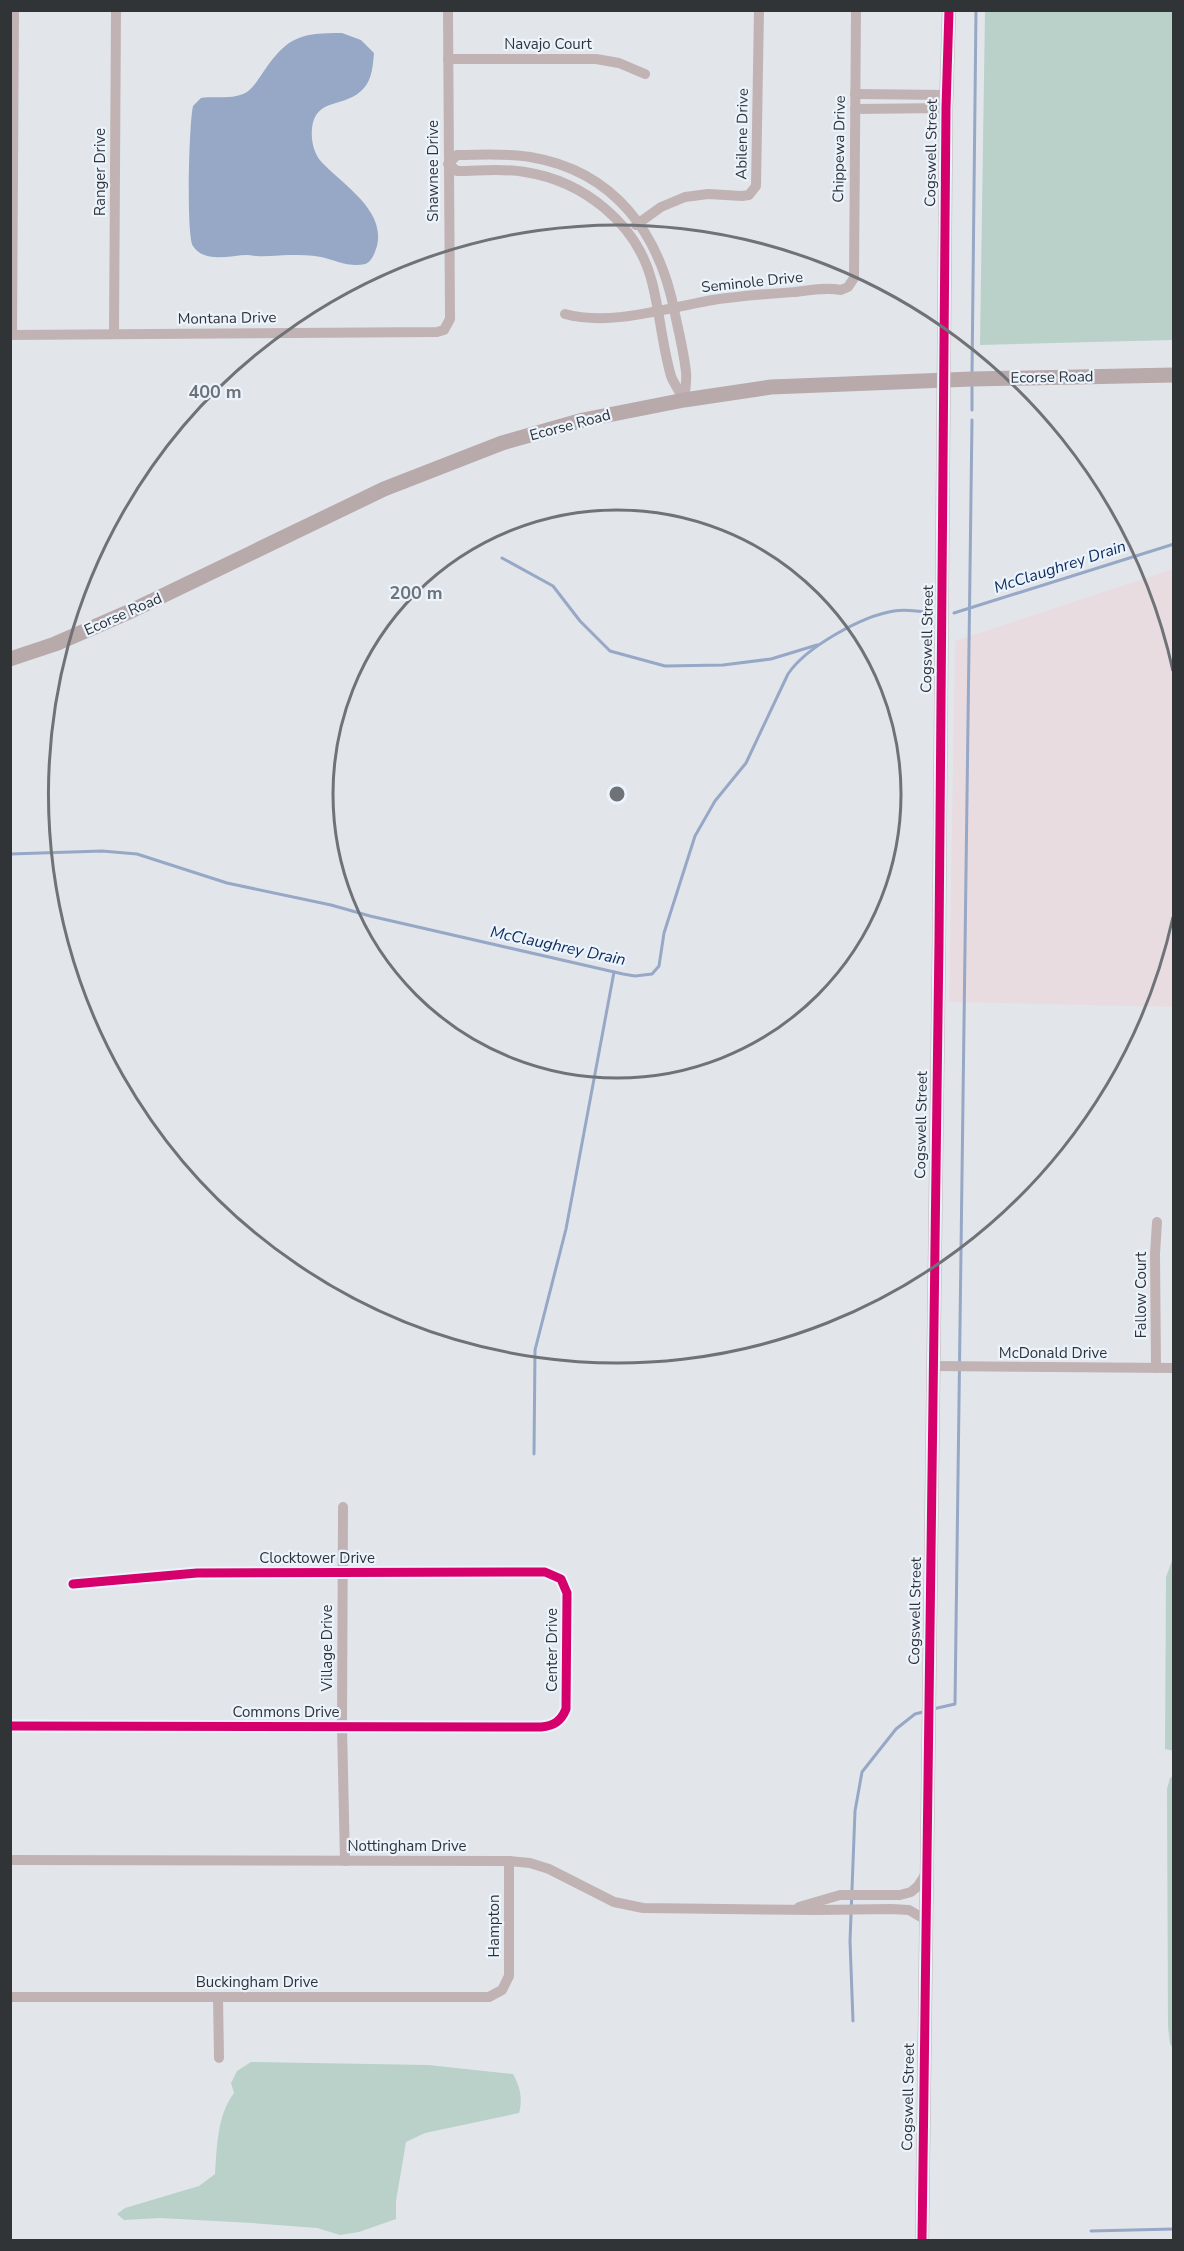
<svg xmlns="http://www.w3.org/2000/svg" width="1184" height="2251" viewBox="0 0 1184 2251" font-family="'Nunito Sans',sans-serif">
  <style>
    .industrial { fill: #e8dce1 }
    .green { fill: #b9d1c8 }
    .water { fill: #96a8c5 }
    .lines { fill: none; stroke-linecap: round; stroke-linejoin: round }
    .stream { stroke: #96a8c5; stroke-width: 3 }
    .minor { stroke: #c1b3b4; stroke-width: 10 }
    .tertiary { stroke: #c1b3b4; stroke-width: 14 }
    .secondary { stroke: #b8a9aa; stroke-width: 15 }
    .cycleway-casing { stroke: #ebf3fd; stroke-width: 13 }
    .cycleway { stroke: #d6006c; stroke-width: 9 }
    .ring { fill: none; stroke: #6f7276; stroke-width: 3 }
    .labels { text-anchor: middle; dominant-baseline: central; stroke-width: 4.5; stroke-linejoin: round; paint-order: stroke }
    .street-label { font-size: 15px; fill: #313437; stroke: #ebf3fd }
    .water-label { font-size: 16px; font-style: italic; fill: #0d2a5b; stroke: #ebf3fd }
    .centre { fill: #6f7276; stroke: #ebf3fd; stroke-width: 3 }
    .ring-label { font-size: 18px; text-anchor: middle; font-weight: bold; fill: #6f7276; stroke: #ebf3fd; stroke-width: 4.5; stroke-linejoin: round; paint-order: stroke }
  </style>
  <rect width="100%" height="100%" fill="#e2e6eb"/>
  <path class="industrial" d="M 1173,569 L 1173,1007 L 949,1002 L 955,641 Z"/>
  <g class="green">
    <path d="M 985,11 L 1173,11 L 1173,340 L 980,345 Z"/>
    <path d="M 1173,1558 L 1174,1751 L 1165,1749 L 1166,1577 Z"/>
    <path d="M 1173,1776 L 1173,2048 L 1170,2044 L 1168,2027 L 1167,1789 L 1170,1778 Z"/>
    <path d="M 251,2062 L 428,2065 L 513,2074 C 520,2087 523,2098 519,2113 L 425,2133 L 406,2142 L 396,2201 L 396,2219 L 359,2232 L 340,2235 L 317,2228 L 252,2223 L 160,2218 L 124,2220 L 117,2214 L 125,2208 L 199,2186 L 215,2174 C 217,2147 217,2115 234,2093 L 231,2083 L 237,2071 Z"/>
  </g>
  <path class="water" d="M 342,33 L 361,40 L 374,53 C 373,65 372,79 364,88 C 346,109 316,96 312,128 C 311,139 313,150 319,159 C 339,183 386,208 377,246 C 375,252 372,262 365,264 C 351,268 334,260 321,257 C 310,255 300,255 289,255 C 278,255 267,257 257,256 C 254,256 251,255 248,255 C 230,255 205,264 193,246 C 186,235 189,123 193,106 L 201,98 C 215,96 234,100 247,92 C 254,87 259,78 264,71 C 288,36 301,33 342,33 Z"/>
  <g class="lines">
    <g class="stream">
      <path d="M 972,375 L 976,10"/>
      <path d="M 972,410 L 972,384"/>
      <path d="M 502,558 L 553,586 L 580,621 L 610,651 L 665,666 L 723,665 L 771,659 L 817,645"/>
      <path d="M 954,613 L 1174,544"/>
      <path d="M 10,854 L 102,851 L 137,854 L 227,883 L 331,905 L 370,916 L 623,974 L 635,976 L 652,974 L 659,966 L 664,933 L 695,836 L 715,801 L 746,763 L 788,674 C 806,647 862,616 894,611 C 906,609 919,611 931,613"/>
      <path d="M 534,1454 L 535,1350 L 566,1229 L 614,972"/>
      <path d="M 933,1709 L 955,1704 L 972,420"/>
      <path d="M 853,2021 L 850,1941 L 855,1811 L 862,1772 L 896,1729 L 915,1714 L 923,1712"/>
      <path d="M 1091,2231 L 1174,2229"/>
    </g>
    <g class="minor">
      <path d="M 448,59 L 596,59 L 619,63 L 645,74"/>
      <path d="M 855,94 L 947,95"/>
      <path d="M 855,109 L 946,108"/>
      <path d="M 457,155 C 481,155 506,153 530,157 C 615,171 660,234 675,314 C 679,333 684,353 686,372 C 687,381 685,391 684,400 C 680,392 674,384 671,376 C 662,345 660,313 652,282 C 637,223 583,181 525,172 C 503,168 479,171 457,171 L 448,164 Z"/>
      <path d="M 636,225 L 661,207 L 685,197 L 708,194 L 742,196 L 749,195 L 756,186 L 759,10"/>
      <path d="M 565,314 C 609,326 664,309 707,301 C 736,296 766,294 795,292 C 810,290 826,287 841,290 L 848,287 L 854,278 L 856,10"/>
      <path d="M 12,334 L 14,10"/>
      <path d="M 114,334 L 116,10"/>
      <path d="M 10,335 L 437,332 L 444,330 L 450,319 L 448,10"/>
      <path d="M 933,1366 L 1174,1368"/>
      <path d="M 1156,1368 L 1155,1254 L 1157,1222"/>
      <path d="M 343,1507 L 342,1727 L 345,1861"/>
      <path d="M 10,1726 L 541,1727 C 554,1726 561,1721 566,1709 L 567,1593 L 561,1579 L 545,1572 L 197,1573 L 73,1584"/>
      <path d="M 10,1860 L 509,1861 L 530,1863 L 549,1869 L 614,1902 L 643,1908 L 816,1910 L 891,1909 L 909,1910 L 926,1920"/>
      <path d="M 799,1907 L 840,1895 L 900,1895 L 911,1892 L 918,1886 L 927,1872"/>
      <path d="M 10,1997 L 489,1997 L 502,1990 L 509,1976 L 509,1861"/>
      <path d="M 218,1997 L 219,2058"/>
    </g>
    <path class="tertiary" d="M 922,2240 L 939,941 L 946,108 L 949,10"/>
    <path class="secondary" d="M 10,659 L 55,644 L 131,611 L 384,489 L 502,443 L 583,420 L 684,400 L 771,387 L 972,379 L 1174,375"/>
    <g class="cycleway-casing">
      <g id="cycleway">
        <path d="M 10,1726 L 541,1727 C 554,1726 561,1721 566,1709 L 567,1593 L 561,1579 L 545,1572 L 197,1573 L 73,1584"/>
        <path d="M 922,2240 L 939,941 L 946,108 L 949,10"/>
      </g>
    </g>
    <use href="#cycleway" class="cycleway"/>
  </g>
  <g class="ring">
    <circle cx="617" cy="794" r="284"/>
    <path d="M1173 917A569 569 0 1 1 1173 671"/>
  </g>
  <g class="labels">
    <g class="street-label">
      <text x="548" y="44">Navajo Court</text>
      <text transform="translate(742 134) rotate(-89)">Abilene Drive</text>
      <text transform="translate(839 149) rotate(-89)">Chippewa Drive</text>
      <text transform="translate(931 153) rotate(-89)">Cogswell Street</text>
      <text transform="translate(433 171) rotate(-90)">Shawnee Drive</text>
      <text transform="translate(100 172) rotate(-90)">Ranger Drive</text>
      <text transform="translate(752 282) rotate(-6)">Seminole Drive</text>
      <text transform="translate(227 318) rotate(-1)">Montana Drive</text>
      <text transform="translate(1052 377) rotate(-1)">Ecorse Road</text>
      <text transform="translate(570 425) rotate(-15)">Ecorse Road</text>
      <text transform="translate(123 614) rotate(-24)">Ecorse Road</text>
      <text transform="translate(927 639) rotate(-89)">Cogswell Street</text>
      <text transform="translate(921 1125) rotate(-89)">Cogswell Street</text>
      <text transform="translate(1141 1295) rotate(-90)">Fallow Court</text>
      <text x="1053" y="1353">McDonald Drive</text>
      <text x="317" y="1558">Clocktower Drive</text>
      <text transform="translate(915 1611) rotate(-89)">Cogswell Street</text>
      <text transform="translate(327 1648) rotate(-90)">Village Drive</text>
      <text transform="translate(552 1650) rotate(-90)">Center Drive</text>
      <text x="286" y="1712">Commons Drive</text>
      <text x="407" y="1846">Nottingham Drive</text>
      <text transform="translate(494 1926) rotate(-90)">Hampton</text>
      <text x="257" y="1982">Buckingham Drive</text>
      <text transform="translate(908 2097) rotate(-89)">Cogswell Street</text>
    </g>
    <g class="water-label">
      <text transform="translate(1060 567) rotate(-18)">McClaughrey Drain</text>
      <text transform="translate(558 946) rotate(12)">McClaughrey Drain</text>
    </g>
  </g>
  <circle cx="617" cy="794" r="9" class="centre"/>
  <g class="ring-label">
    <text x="215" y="398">400 m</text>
    <text x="416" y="599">200 m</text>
  </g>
  <rect width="1184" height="2251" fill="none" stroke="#313437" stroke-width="24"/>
</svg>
